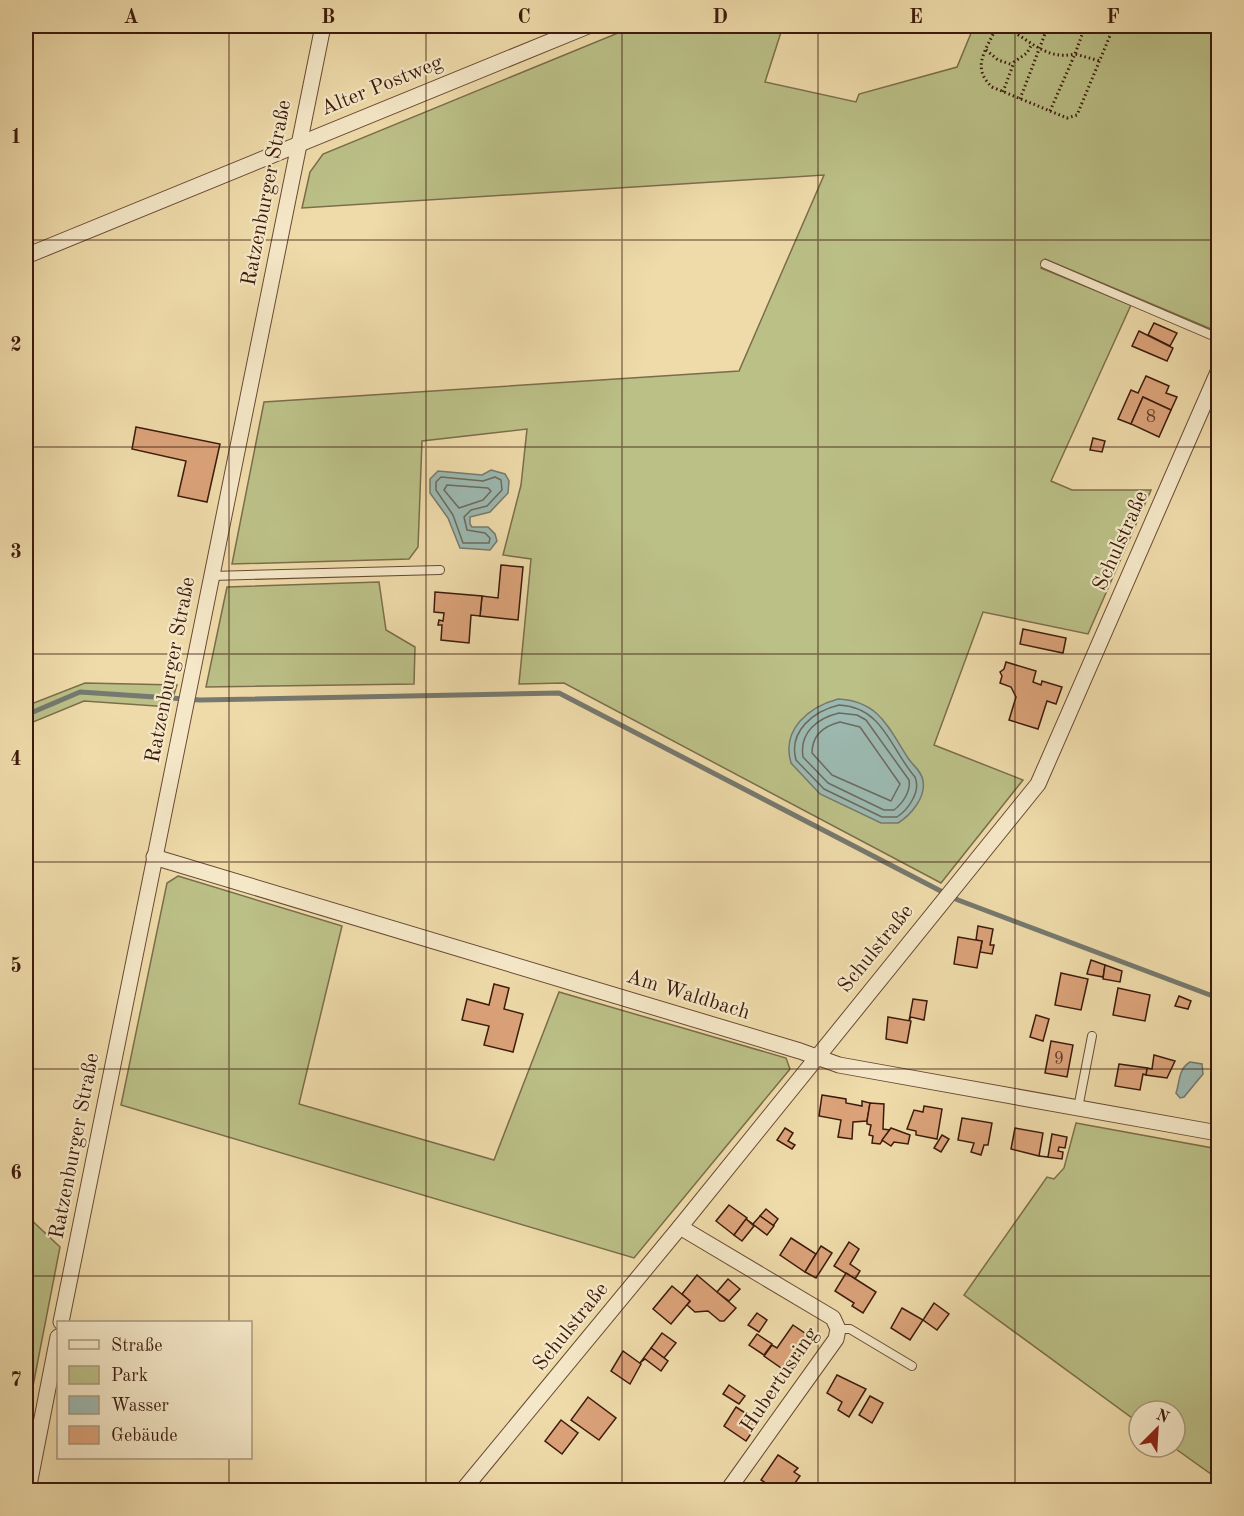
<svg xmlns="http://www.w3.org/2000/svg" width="1244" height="1516" viewBox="0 0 1244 1516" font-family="'Old Standard TT',serif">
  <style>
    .green { fill: #bbc087; stroke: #7c6d4a; stroke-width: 1.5 }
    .water { fill: #9cb9b1; stroke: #76796f; stroke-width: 1.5 }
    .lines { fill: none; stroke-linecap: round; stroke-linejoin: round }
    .shore { stroke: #6c6a5e; stroke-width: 1.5 }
    .stream { stroke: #76796f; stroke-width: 5 }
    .building { fill: #dca37a; stroke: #3c1a0c; stroke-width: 1.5 }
    .service-casing { stroke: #694a34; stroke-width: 10 }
    .minor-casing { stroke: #694a34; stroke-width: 17 }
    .path { stroke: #3c1a0c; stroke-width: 3; stroke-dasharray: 1.5 3; stroke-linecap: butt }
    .service { stroke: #f5e8c8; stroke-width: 8 }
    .minor { stroke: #f5e8c8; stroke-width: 15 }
    .grid { fill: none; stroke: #3c1a0c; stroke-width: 1.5; stroke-opacity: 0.55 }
    .labels { text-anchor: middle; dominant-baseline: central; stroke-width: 4.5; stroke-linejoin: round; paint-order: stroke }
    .number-label { font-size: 18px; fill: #643c28 }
    .street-label { font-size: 21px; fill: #3c1a0c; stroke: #f5e8c8 }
    .neatline { fill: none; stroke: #3c1a0c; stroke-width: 2 }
    .grid-label { font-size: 20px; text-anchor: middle; font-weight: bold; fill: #3c1a0c }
  </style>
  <rect width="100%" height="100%" fill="#efdbaa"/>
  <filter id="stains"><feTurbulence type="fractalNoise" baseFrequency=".00333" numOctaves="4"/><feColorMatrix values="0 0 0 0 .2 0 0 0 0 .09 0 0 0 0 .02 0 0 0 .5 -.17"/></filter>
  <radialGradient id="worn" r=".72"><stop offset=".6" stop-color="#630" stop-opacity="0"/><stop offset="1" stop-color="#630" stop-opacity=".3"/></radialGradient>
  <g class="green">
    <path d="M 635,26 L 783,26 L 765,82 L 856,102 L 859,94 L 957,67 L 974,26 L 1218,26 L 1218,332 L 1045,259 L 1041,268 L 1131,305 L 1051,481 L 1072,490 L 1151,490 L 1088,634 L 983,612 L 934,745 L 1023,780 L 941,883 L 564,683 L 519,684 L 531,559 L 503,555 L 521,485 L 527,429 L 422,441 L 418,547 L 409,559 L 232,564 L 264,402 L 739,371 L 824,175 L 302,208 L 310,172 L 323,154 Z"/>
    <path d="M 379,582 L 386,630 L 415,647 L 414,684 L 206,687 L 227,587 Z"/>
    <path d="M 85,683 L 177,685 L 170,707 L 84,701 L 26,725 L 26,706 Z"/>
    <path d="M 178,876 L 342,926 L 299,1104 L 494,1160 L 559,992 L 786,1058 L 790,1069 L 634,1258 L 121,1105 L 167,883 Z"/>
    <path d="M 1076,1123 L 1218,1149 L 1218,1479 L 1173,1447 L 1175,1411 L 1139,1411 L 1139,1423 L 964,1295 L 1047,1177 L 1054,1179 L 1064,1168 Z"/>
    <path d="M 26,1215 L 60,1247 L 26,1422 Z"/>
  </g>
  <g class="water">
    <path d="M 491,470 L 505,474 L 509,481 L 508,493 L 490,512 L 470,517 L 470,524 L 472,527 L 488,527 L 495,534 L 497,541 L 490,550 L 460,548 L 448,518 L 430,493 L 430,479 L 438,471 L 482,475 Z"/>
    <path d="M 838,699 C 879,701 888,727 908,758 C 913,766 922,771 923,781 C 926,797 911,815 898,823 L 881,823 L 820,794 L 791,763 C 781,729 809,707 838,699 Z"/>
    <path d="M 1190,1062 L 1202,1064 L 1203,1074 L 1184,1097 L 1180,1098 L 1176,1093 C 1180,1082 1178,1069 1190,1062 Z"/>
  </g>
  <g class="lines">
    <g class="shore">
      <path d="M 441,477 L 483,481 L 495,477 L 501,480 L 502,490 L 487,506 L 471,510 L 464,517 L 467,530 L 485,533 L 490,538 L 489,543 L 463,543 L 453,515 L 436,490 L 436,482 Z"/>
      <path d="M 447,485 L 488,488 L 491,491 L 483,500 L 459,508 L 444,490 Z"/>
      <path d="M 839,705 C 883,707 890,748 915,777 C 921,791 909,809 897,817 L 882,817 L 824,789 L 796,760 C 788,731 814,711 839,705 Z"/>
      <path d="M 839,713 L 857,715 L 866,720 L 909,780 C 911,791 903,803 894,810 L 884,810 L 828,783 L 803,757 C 799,732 818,718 839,713 Z"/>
      <path d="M 840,722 L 860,727 L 900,784 L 891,801 L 832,775 L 812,753 C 812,735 824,726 840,722 Z"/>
    </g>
    <path class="stream" d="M 26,715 L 80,692 L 200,700 L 559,693 L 958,900 L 1218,998"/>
  </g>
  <g class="building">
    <path d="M 1154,323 L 1177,333 L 1170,346 L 1148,335 Z"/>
    <path d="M 1139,331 L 1173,348 L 1167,361 L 1132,346 Z"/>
    <path d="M 1146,376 L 1169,386 L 1166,393 L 1177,397 L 1171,410 L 1143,397 L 1131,424 L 1118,419 L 1131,390 L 1138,393 Z"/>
    <path d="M 1143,397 L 1171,410 L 1159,437 L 1131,424 Z"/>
    <path d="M 136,427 L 220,444 L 207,502 L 178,496 L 186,461 L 132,449 Z"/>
    <path d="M 1093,438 L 1105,441 L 1102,452 L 1090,450 Z"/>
    <path d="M 501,565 L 523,567 L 518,620 L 480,616 L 482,596 L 498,598 Z"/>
    <path d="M 435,592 L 482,596 L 480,616 L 471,615 L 469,643 L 441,640 L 442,625 L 438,625 L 439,620 L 443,621 L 444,613 L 434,612 Z"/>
    <path d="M 1023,629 L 1066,638 L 1063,653 L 1020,644 Z"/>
    <path d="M 1006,662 L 1036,671 L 1033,682 L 1041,685 L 1042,681 L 1062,687 L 1056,704 L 1047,701 L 1038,729 L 1009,720 L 1016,697 L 1011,687 L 1000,683 L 1002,676 L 1000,672 L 1004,669 Z"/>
    <path d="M 978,926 L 993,929 L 990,945 L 994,945 L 992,954 L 980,952 L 982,941 L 976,940 Z"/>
    <path d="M 958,937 L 982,941 L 977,968 L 954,964 Z"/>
    <path d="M 1091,960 L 1105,965 L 1103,977 L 1087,974 Z"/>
    <path d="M 1105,965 L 1122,971 L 1120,982 L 1103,979 Z"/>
    <path d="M 1061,973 L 1088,979 L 1081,1010 L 1055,1005 Z"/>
    <path d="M 494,984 L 509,988 L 504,1009 L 523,1014 L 513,1052 L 484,1045 L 489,1026 L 462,1020 L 467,999 L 489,1005 Z"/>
    <path d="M 1118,988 L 1150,995 L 1145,1021 L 1113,1015 Z"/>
    <path d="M 1179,996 L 1191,1001 L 1188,1009 L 1175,1006 Z"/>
    <path d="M 913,999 L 927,1001 L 924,1020 L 911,1017 L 909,1021 Z"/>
    <path d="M 1036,1015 L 1049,1019 L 1043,1041 L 1030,1037 Z"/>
    <path d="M 888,1017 L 911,1021 L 907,1043 L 886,1039 Z"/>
    <path d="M 1051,1041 L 1073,1045 L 1067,1077 L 1045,1073 Z"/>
    <path d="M 1154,1055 L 1175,1061 L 1167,1078 L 1146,1075 L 1147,1068 L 1152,1069 Z"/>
    <path d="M 1119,1064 L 1147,1068 L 1146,1075 L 1143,1074 L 1140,1090 L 1115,1086 Z"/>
    <path d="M 822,1095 L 846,1099 L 846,1103 L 862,1106 L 862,1101 L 870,1103 L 867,1121 L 853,1122 L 852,1139 L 838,1137 L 841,1120 L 819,1116 Z"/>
    <path d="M 870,1103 L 884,1104 L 883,1129 L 890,1130 L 880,1144 L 872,1143 L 873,1136 L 869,1135 L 871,1125 L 867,1124 L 867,1121 Z"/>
    <path d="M 924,1106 L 942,1109 L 937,1139 L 916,1135 L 916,1131 L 907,1129 L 914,1110 L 923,1112 Z"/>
    <path d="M 962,1118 L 992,1123 L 988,1145 L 984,1145 L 981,1155 L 971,1152 L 974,1143 L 958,1140 Z"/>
    <path d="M 785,1128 L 793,1133 L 788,1141 L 795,1145 L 792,1149 L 777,1140 Z"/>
    <path d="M 891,1128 L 910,1135 L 908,1144 L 894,1142 L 891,1146 L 882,1140 Z"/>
    <path d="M 1015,1128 L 1043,1133 L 1039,1156 L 1011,1149 Z"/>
    <path d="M 1052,1134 L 1067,1137 L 1065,1148 L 1059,1147 L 1058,1151 L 1063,1152 L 1062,1159 L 1039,1156 L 1048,1157 Z"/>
    <path d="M 942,1135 L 949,1139 L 941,1152 L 934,1148 Z"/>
    <path d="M 729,1205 L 747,1218 L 734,1235 L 716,1221 Z"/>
    <path d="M 766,1209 L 778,1219 L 773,1226 L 760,1216 Z"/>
    <path d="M 760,1216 L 774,1226 L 767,1235 L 746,1219 L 753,1224 Z"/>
    <path d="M 746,1219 L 754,1226 L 742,1241 L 734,1235 Z"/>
    <path d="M 791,1238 L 816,1254 L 805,1272 L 780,1255 Z"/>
    <path d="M 849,1242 L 859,1249 L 850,1264 L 860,1271 L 855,1279 L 834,1266 Z"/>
    <path d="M 821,1246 L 832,1253 L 816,1278 L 805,1272 Z"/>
    <path d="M 846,1273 L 876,1292 L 863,1313 L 852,1306 L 854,1303 L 835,1291 Z"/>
    <path d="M 697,1275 L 736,1308 L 724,1321 L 720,1321 L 708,1311 L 695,1312 L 687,1305 L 690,1301 L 682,1294 Z"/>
    <path d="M 728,1279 L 740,1289 L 729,1301 L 717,1292 Z"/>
    <path d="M 672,1286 L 690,1301 L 671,1324 L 653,1309 Z"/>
    <path d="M 934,1303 L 949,1314 L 937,1330 L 923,1320 Z"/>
    <path d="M 902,1308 L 923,1320 L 910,1340 L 891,1328 Z"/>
    <path d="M 757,1313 L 767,1320 L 759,1332 L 748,1325 Z"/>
    <path d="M 793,1325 L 812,1338 L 791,1369 L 784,1370 L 764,1356 L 772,1345 L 777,1348 Z"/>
    <path d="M 662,1333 L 676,1343 L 664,1358 L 651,1348 Z"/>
    <path d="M 757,1334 L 772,1344 L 764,1355 L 749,1345 Z"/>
    <path d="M 651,1348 L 668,1361 L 661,1371 L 645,1359 L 640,1363 Z"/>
    <path d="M 623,1351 L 641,1364 L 630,1384 L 611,1371 Z"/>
    <path d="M 837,1375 L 866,1389 L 849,1417 L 838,1410 L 842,1402 L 827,1393 Z"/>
    <path d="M 729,1385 L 745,1396 L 739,1404 L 723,1394 Z"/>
    <path d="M 870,1396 L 883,1403 L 872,1423 L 859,1415 Z"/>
    <path d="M 588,1397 L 616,1418 L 599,1440 L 571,1420 Z"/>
    <path d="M 736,1407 L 759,1422 L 746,1441 L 724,1426 Z"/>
    <path d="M 561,1420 L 578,1433 L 562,1454 L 545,1441 Z"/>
    <path d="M 778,1455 L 798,1468 L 794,1472 L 800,1476 L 790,1490 L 777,1490 L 761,1480 Z"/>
  </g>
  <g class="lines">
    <g class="service-casing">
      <g id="service">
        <path d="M 1045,264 L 1218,338"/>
        <path d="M 211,576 L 440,570"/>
        <path d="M 1078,1108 L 1092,1036"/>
        <path d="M 838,1329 L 850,1329 L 912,1366"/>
      </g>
    </g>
    <g class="minor-casing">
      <g id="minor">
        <path d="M 26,256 L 588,26"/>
        <path d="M 154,857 L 800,1051 L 839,1065 L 1218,1133"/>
        <path d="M 680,1227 L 833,1318 L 838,1329 L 836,1339 L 728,1490"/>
        <path d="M 61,1322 L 323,26"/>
        <path d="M 28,1490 L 58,1337"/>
        <path d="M 463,1490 L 680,1227 L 1038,784 L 1218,372"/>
      </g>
    </g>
    <g class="path">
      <path d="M 997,26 C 987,49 970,67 992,87 L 1067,118 L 1077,115 L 1114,26"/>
      <path d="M 1002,26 C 1028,37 1044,61 1075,54 L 1083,32 L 1077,27"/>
      <path d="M 986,50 L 998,60 L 1013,65"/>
      <path d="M 1003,92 L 1014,62 L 1027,53 L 1032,44"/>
      <path d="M 1020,99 L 1048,26"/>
      <path d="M 1050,111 L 1075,54 L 1100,61"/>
    </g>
    <use href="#service" class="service"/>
    <use href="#minor" class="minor"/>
  </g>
  <path class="grid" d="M 229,26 L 229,1322M 426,26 L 426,1490M 622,26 L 622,1490M 818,26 L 818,1490M 1015,26 L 1015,1490M 26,240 L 1218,240M 26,447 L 1218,447M 26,654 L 1218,654M 26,862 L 1218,862M 26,1069 L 1218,1069M 26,1276 L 1218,1276M 229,1458 L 229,1490"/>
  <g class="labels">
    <g class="number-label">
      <text x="1151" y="417">8</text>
      <text x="1059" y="1059">9</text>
    </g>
    <g class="street-label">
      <text transform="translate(382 86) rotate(-22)">Alter Postweg</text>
      <text transform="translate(267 193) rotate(-79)">Ratzenburger Straße</text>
      <text transform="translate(1121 541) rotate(-66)">Schulstraße</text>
      <text transform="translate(171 670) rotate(-79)">Ratzenburger Straße</text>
      <text transform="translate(876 949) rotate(-51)">Schulstraße</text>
      <text transform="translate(688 995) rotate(17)">Am Waldbach</text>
      <text transform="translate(75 1146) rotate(-79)">Ratzenburger Straße</text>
      <text transform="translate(571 1327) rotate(-51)">Schulstraße</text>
      <text transform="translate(780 1380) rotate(-56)">Hubertusring</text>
    </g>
  </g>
  <rect width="1244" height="1516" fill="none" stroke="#efdbaa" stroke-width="66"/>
  <rect x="57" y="1321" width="195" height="138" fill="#f5e8c8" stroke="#ab967d" stroke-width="1.5"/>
  <rect x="69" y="1340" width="30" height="9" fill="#f5e8c8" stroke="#ab967d" stroke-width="1.5"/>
  <text x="111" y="1351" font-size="18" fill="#3c1a0c">Straße</text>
  <rect x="69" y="1366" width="30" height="18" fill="#bbc087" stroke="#ab967d" stroke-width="1.5"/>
  <text x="111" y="1381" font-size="18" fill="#3c1a0c">Park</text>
  <rect x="69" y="1396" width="30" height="18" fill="#9cb9b1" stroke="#ab967d" stroke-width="1.5"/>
  <text x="111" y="1411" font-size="18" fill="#3c1a0c">Wasser</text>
  <rect x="69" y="1426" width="30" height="18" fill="#dca37a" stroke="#ab967d" stroke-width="1.5"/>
  <text x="111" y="1441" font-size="18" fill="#3c1a0c">Gebäude</text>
  <g transform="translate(1157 1429) rotate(24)"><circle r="28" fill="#f5e8c8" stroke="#ab967d" stroke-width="1.5"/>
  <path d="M0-4.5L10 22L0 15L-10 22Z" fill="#8f2418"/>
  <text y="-9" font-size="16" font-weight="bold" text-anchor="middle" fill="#3c1a0c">N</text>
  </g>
  <rect x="33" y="33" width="1178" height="1450" class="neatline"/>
  <g class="grid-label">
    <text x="131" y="23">A</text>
    <text x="328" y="23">B</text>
    <text x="524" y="23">C</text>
    <text x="720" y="23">D</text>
    <text x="916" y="23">E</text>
    <text x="1113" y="23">F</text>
    <text x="16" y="143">1</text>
    <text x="16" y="351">2</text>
    <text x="16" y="558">3</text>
    <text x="16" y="765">4</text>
    <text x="16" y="972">5</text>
    <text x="16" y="1179">6</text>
    <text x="16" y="1386">7</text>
  </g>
  <rect width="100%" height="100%" filter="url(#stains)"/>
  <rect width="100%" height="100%" fill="url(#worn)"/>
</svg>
